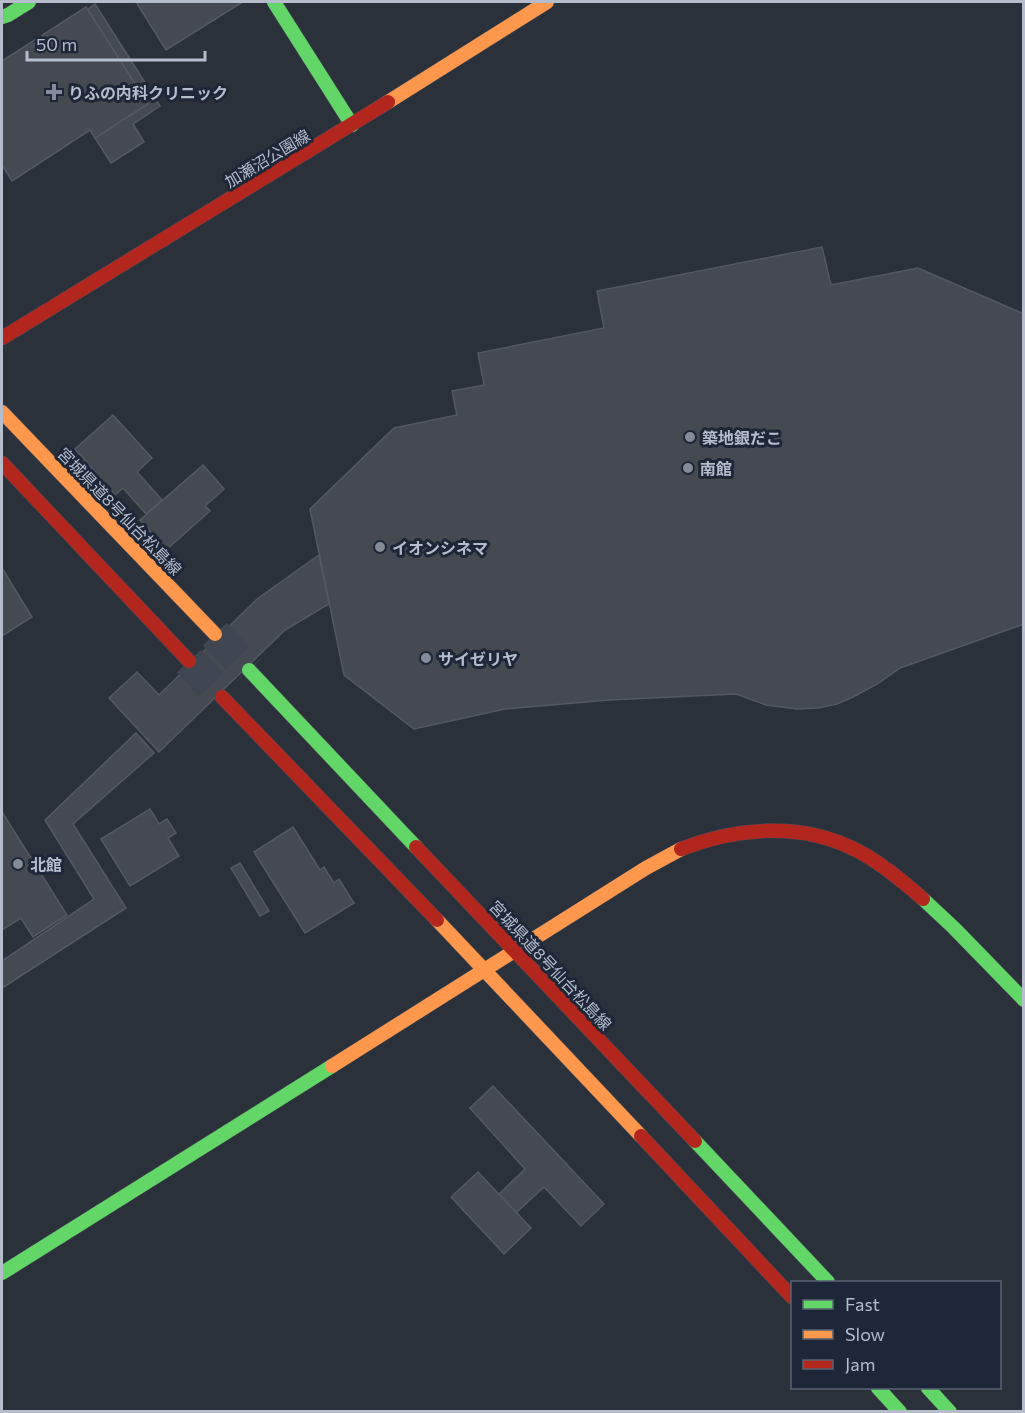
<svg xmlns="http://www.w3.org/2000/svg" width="1025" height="1413" viewBox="0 0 1025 1413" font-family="Commissioner,'Noto Sans JP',sans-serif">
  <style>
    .building { fill: #444952; stroke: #535963; stroke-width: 1.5 }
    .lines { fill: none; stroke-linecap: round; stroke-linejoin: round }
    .primary-tunnel { stroke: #404651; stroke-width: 33; stroke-dasharray: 33 16; stroke-linecap: butt }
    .fast-casing { stroke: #474c53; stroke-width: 15 }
    .slow-casing { stroke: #474c53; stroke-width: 15 }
    .jam-casing { stroke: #474c53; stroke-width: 15 }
    .fast { stroke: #63d668; stroke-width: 14 }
    .slow { stroke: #ff974d; stroke-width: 14 }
    .jam { stroke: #b3261e; stroke-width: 14 }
    .poi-dot { fill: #858c99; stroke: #1d2737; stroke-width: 2 }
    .labels { text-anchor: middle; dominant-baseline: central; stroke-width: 6; stroke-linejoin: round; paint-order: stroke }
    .poi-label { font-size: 16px; font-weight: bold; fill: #b5bdcc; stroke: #1d2737; text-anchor: start }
    .street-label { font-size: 16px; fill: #b5bdcc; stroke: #1d2737 }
  </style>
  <rect width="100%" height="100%" fill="#2b313b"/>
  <g class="building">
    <path d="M 136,2 L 240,2 L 241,3 L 166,50 Z"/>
    <path d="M 95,4 L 160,106 L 133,124 L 144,142 L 111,163 L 95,138 L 148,104 L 87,10 Z"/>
    <path d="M 86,7 L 148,104 L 95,138 L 90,130 L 12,181 L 2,165 L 2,61 Z"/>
    <path d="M 822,247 L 831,285 L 918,268 L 1024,314 L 1024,624 L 900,668 L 877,684 L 853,697 L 837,704 L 818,708 L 797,709 L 766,705 L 736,694 L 609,700 L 505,709 L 414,729 L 344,675 L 310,509 L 394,428 L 457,415 L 452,391 L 484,385 L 478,353 L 604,328 L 597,291 Z"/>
    <path d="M 113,415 L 152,458 L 137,472 L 162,500 L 146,514 L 123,488 L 115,495 L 75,449 Z"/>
    <path d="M 203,465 L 224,489 L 205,506 L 210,511 L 166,550 L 140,520 Z"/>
    <path d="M 319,555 L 329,604 L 285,630 L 159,752 L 109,698 L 137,672 L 159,695 L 257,599 Z"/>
    <path d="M 2,568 L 32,617 L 2,636 Z"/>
    <path d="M 136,733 L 154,753 L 73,824 L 126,908 L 2,988 L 2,961 L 94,899 L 45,820 Z"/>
    <path d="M 150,809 L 159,824 L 167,819 L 176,833 L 168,838 L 179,856 L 130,886 L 101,839 Z"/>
    <path d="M 2,812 L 67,915 L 33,937 L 21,918 L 2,930 Z"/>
    <path d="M 293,827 L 320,870 L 324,867 L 334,883 L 339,879 L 354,903 L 305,933 L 254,852 Z"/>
    <path d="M 240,863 L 269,911 L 260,916 L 231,868 Z"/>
    <path d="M 493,1086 L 604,1204 L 581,1226 L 544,1187 L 516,1213 L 498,1195 L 525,1169 L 470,1108 Z"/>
    <path d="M 478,1172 L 531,1228 L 504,1254 L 451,1197 Z"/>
  </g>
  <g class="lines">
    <g class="primary-tunnel">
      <path d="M 215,634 L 249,670"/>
      <path d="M 189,661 L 222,697"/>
    </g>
    <g class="fast-casing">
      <g id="fast">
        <path d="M 274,2 L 352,125"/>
        <path d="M 2,17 L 8,15 L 29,2"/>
        <path d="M 249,670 L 416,847"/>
        <path d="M 923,899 L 954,928 L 1024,1000"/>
        <path d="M 695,1141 L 828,1282"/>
        <path d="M 2,1273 L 332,1066"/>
        <path d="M 878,1388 L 900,1412"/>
        <path d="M 928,1388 L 950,1412"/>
      </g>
    </g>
    <g class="slow-casing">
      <g id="slow">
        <path d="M 388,102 L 547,2"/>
        <path d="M 2,412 L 215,634"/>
        <path d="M 437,920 L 641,1136"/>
        <path d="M 332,1066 L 646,868 L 681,849"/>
      </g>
    </g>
    <g class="jam-casing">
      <g id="jam">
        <path d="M 2,338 L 388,102"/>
        <path d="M 2,463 L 189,661"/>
        <path d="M 222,697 L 437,920"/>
        <path d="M 416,847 L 695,1141"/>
        <path d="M 681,849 C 736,827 802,822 856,850 C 878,861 905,883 923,899"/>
        <path d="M 641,1136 L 792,1297"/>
      </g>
    </g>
    <use href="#fast" class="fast"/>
    <use href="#slow" class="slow"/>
    <use href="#jam" class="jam"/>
  </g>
  <g class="poi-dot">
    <path d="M51 83h6v6h6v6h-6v6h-6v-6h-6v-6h6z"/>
    <circle cx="690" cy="437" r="6"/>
    <circle cx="688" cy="468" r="6"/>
    <circle cx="380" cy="547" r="6"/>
    <circle cx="426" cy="658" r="6"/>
    <circle cx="18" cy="864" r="6"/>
  </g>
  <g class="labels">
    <g class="poi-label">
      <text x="68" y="92">りふの内科クリニック</text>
      <text x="702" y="437">築地銀だこ</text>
      <text x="700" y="468">南館</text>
      <text x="392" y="547">イオンシネマ</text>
      <text x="438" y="658">サイゼリヤ</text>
      <text x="30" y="864">北館</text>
    </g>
    <g class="street-label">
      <text transform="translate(267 158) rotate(-31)">加瀬沼公園線</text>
      <text transform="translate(120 511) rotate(46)">宮城県道8号仙台松島線</text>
      <text transform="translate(551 965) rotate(47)">宮城県道8号仙台松島線</text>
    </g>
  </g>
  <rect width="1025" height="1413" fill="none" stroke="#b5bdcc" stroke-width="6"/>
  <rect x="791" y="1281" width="210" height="108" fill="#1d2737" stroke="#5a6373" stroke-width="1.5"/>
  <rect x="803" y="1300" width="30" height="9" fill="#63d668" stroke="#5a6373" stroke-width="1.5"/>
  <text x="845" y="1311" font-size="18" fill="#b5bdcc">Fast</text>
  <rect x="803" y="1330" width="30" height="9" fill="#ff974d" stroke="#5a6373" stroke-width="1.5"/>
  <text x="845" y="1341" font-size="18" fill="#b5bdcc">Slow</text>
  <rect x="803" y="1360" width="30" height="9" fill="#b3261e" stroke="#5a6373" stroke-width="1.5"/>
  <text x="845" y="1371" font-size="18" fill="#b5bdcc">Jam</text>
  <path d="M27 51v9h178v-9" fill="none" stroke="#b5bdcc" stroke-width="3"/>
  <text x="36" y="51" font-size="18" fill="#b5bdcc" stroke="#1d2737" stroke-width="4.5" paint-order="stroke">50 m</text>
</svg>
